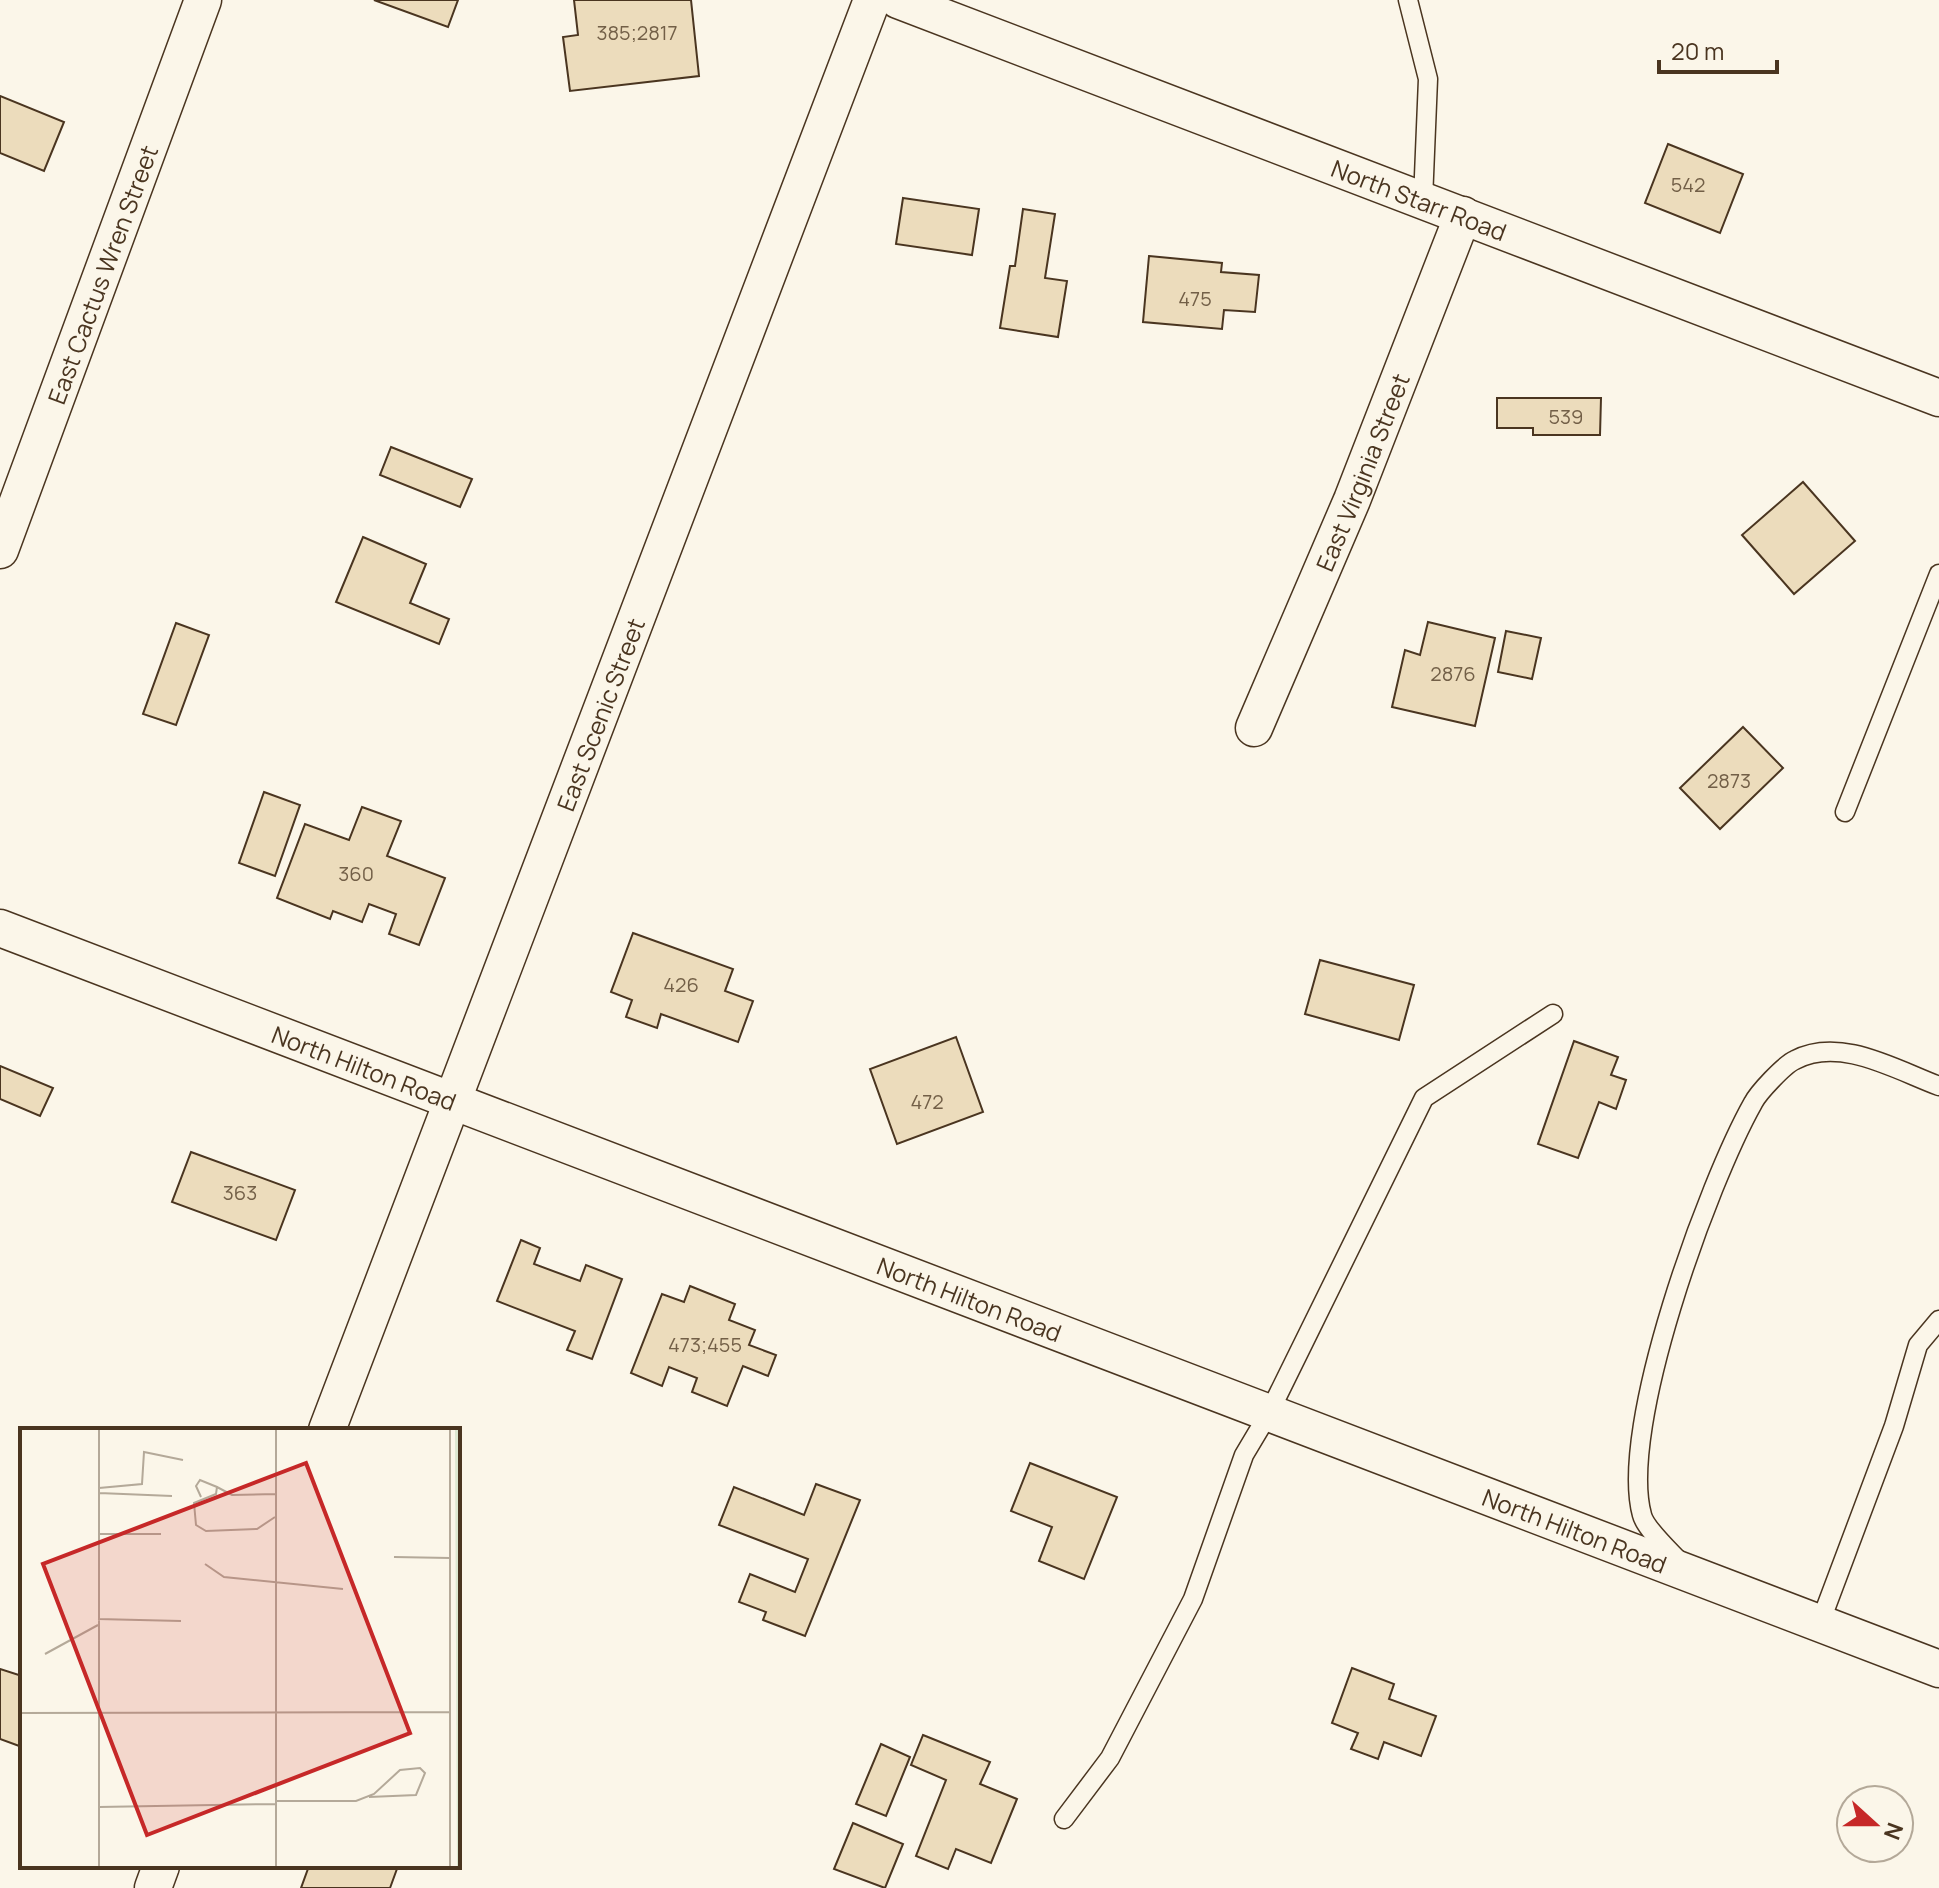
<svg xmlns="http://www.w3.org/2000/svg" width="1939" height="1888" viewBox="0 0 1939 1888" font-family="Manrope,sans-serif">
  <style>
    .building { fill: #ecdcbc; stroke: #4a3520; stroke-width: 2 }
    .lines { fill: none; stroke-linecap: round; stroke-linejoin: round }
    .service-casing { stroke: #4a3520; stroke-width: 21 }
    .minor-casing { stroke: #4a3520; stroke-width: 39 }
    .service { stroke: #fbf6e9; stroke-width: 18 }
    .minor { stroke: #fbf6e9; stroke-width: 36 }
    .labels { text-anchor: middle; dominant-baseline: central; stroke-width: 6; stroke-linejoin: round; paint-order: stroke }
    .number-label { font-size: 20px; fill: #725f47 }
    .street-label { font-size: 24px; fill: #4a3520; stroke: #fbf6e9 }
    .inset-road { fill: none; stroke: #b4a999; stroke-width: 2 }
    .view { fill: #c62828; fill-opacity: 0.15; stroke: #c62828; stroke-width: 4 }
    .inset-edge { fill: none; stroke: #4a3520; stroke-width: 4 }
  </style>
  <rect width="100%" height="100%" fill="#fbf6e9"/>
  <g class="building">
    <path d="M 374,0 L 458,0 L 448,27 Z"/>
    <path d="M 574,0 L 691,0 L 699,76 L 570,91 L 563,37 L 578,35 Z"/>
    <path d="M 0,96 L 64,122 L 44,171 L 0,153 Z"/>
    <path d="M 1668,144 L 1743,174 L 1720,233 L 1645,203 Z"/>
    <path d="M 903,198 L 979,209 L 972,255 L 896,244 Z"/>
    <path d="M 1023,209 L 1055,214 L 1045,278 L 1067,281 L 1058,337 L 1000,328 L 1010,266 L 1015,266 Z"/>
    <path d="M 1149,256 L 1222,263 L 1221,272 L 1259,275 L 1255,312 L 1224,310 L 1222,329 L 1143,322 Z"/>
    <path d="M 1497,398 L 1601,398 L 1600,435 L 1533,435 L 1533,428 L 1497,428 Z"/>
    <path d="M 391,447 L 472,479 L 460,507 L 380,475 Z"/>
    <path d="M 1803,482 L 1855,541 L 1794,594 L 1742,535 Z"/>
    <path d="M 363,537 L 426,564 L 410,603 L 449,619 L 439,644 L 336,602 Z"/>
    <path d="M 1428,622 L 1495,638 L 1475,726 L 1392,707 L 1405,650 L 1420,655 Z"/>
    <path d="M 176,623 L 209,635 L 176,725 L 143,714 Z"/>
    <path d="M 1506,631 L 1541,638 L 1532,679 L 1498,672 Z"/>
    <path d="M 1743,727 L 1783,768 L 1720,829 L 1680,788 Z"/>
    <path d="M 264,792 L 300,805 L 275,876 L 239,863 Z"/>
    <path d="M 362,807 L 401,821 L 387,856 L 445,878 L 419,945 L 389,934 L 396,914 L 369,904 L 362,922 L 333,911 L 330,919 L 277,898 L 305,824 L 349,840 Z"/>
    <path d="M 633,933 L 733,969 L 725,991 L 753,1001 L 738,1042 L 661,1014 L 657,1028 L 626,1017 L 632,1000 L 611,992 Z"/>
    <path d="M 1320,960 L 1414,985 L 1399,1040 L 1305,1014 Z"/>
    <path d="M 956,1037 L 983,1112 L 897,1144 L 870,1069 Z"/>
    <path d="M 1574,1041 L 1618,1057 L 1611,1075 L 1626,1080 L 1616,1109 L 1599,1102 L 1578,1158 L 1538,1144 Z"/>
    <path d="M 0,1066 L 53,1088 L 40,1116 L 0,1099 Z"/>
    <path d="M 191,1152 L 295,1190 L 276,1240 L 172,1202 Z"/>
    <path d="M 521,1240 L 540,1248 L 534,1264 L 580,1281 L 586,1265 L 622,1279 L 592,1359 L 567,1350 L 575,1331 L 497,1301 Z"/>
    <path d="M 690,1286 L 735,1304 L 729,1320 L 755,1330 L 749,1345 L 776,1355 L 768,1376 L 743,1366 L 727,1406 L 692,1392 L 697,1378 L 669,1367 L 662,1386 L 631,1373 L 662,1294 L 684,1302 Z"/>
    <path d="M 1030,1463 L 1117,1497 L 1084,1579 L 1039,1561 L 1052,1527 L 1011,1511 Z"/>
    <path d="M 816,1484 L 860,1500 L 805,1636 L 763,1620 L 766,1612 L 739,1602 L 750,1574 L 795,1592 L 808,1559 L 719,1525 L 734,1487 L 804,1515 Z"/>
    <path d="M 1352,1668 L 1394,1684 L 1389,1699 L 1436,1716 L 1421,1756 L 1384,1742 L 1378,1759 L 1351,1749 L 1358,1733 L 1332,1723 Z"/>
    <path d="M 0,1669 L 22,1676 L 22,1747 L 0,1739 Z"/>
    <path d="M 923,1735 L 990,1762 L 980,1784 L 1017,1799 L 991,1863 L 956,1849 L 948,1869 L 916,1856 L 946,1780 L 911,1765 Z"/>
    <path d="M 881,1744 L 910,1757 L 886,1816 L 856,1804 Z"/>
    <path d="M 853,1823 L 903,1844 L 885,1888 L 834,1869 Z"/>
    <path d="M 309,1866 L 398,1866 L 390,1888 L 301,1888 Z"/>
  </g>
  <g class="lines">
    <g class="service-casing">
      <g id="service">
        <path d="M 1408,0 L 1428,79 L 1423,200"/>
        <path d="M 1845,812 L 1939,574"/>
        <path d="M 1680,1562 C 1670,1551 1645,1528 1642,1515 C 1618,1428 1708,1183 1753,1103 C 1758,1093 1784,1065 1795,1060 C 1840,1036 1896,1070 1939,1086"/>
        <path d="M 1820,1623 L 1894,1426 L 1918,1345 L 1939,1320"/>
        <path d="M 1064,1819 L 1110,1758 L 1193,1599 L 1244,1455 L 1269,1413 L 1424,1098 L 1553,1014"/>
      </g>
    </g>
    <g class="minor-casing">
      <g id="minor">
        <path id="s1" d="M 898,0 L 1939,398"/>
        <path id="s2" d="M 0,550 L 203,0"/>
        <path id="s3" d="M 1254,728 L 1352,500 L 1463,215"/>
        <path id="s4" d="M 0,928 L 1939,1669"/>
        <path id="s5" d="M 327,1430 L 872,0"/>
        <path d="M 153,1888 L 161,1866"/>
      </g>
    </g>
    <use href="#service" class="service"/>
    <use href="#minor" class="minor"/>
  </g>
  <g class="labels">
    <g class="number-label">
      <text x="637" y="32">385;2817</text>
      <text x="1688" y="184">542</text>
      <text x="1195" y="298">475</text>
      <text x="1566" y="416">539</text>
      <text x="1453" y="673">2876</text>
      <text x="1729" y="780">2873</text>
      <text x="356" y="873">360</text>
      <text x="681" y="984">426</text>
      <text x="927" y="1101">472</text>
      <text x="240" y="1192">363</text>
      <text x="705" y="1344">473;455</text>
    </g>
    <g class="street-label">
      <text stroke="none"><textPath href="#s1" startOffset="558">North Starr Road</textPath></text>
      <text stroke="none"><textPath href="#s2" startOffset="294">East Cactus Wren Street</textPath></text>
      <text stroke="none"><textPath href="#s3" startOffset="278">East Virginia Street</textPath></text>
      <text stroke="none"><textPath href="#s5" startOffset="766">East Scenic Street</textPath></text>
      <text stroke="none"><textPath href="#s4" startOffset="390">North Hilton Road</textPath></text>
      <text stroke="none"><textPath href="#s4" startOffset="1038">North Hilton Road</textPath></text>
      <text stroke="none"><textPath href="#s4" startOffset="1686">North Hilton Road</textPath></text>
    </g>
  </g>
  <g transform="translate(20 1428)">
    <rect width="440" height="440" fill="#fbf6e9"/>
    <path d="M 435,1 L 440,1 L 440,439 L 437,439 Z" fill="#dce7d0"/>
    <path class="inset-road" d="M 79,1 L 79,439M 256,1 L 256,439M 430,1 L 430,439M 197,59 L 212,67 L 256,66M 79,60 L 122,56 L 124,24 L 163,32M 79,65 L 152,68M 181,69 L 176,58 L 180,52 L 197,59 L 196,66 L 174,75 L 176,97 L 186,103 L 237,101 L 255,89M 78,106 L 141,106M 374,129 L 430,130M 185,136 L 204,149 L 323,161M 78,191 L 161,193M 25,226 L 78,197M 0,285 L 430,284M 256,373 L 336,373 L 354,366 L 380,342 L 400,340 L 405,345 L 396,367 L 349,369M 79,379 L 256,376"/>
    <path class="view" d="M 286,35 L 390,305 L 127,407 L 23,136 Z"/>
    <rect width="440" height="440" class="inset-edge"/>
  </g>
  <g transform="translate(1875 1824) rotate(111)"><circle r="38" fill="#fbf6e9" stroke="#b4a999" stroke-width="2"/>
  <path d="M0-6L14 30L0 20L-14 30Z" fill="#c62828"/>
  <text y="-12" font-size="22" font-weight="bold" text-anchor="middle" fill="#4a3520">N</text>
  </g>
  <path d="M1659 60v12h118v-12" fill="none" stroke="#4a3520" stroke-width="4"/>
  <text x="1671" y="60" font-size="24" fill="#4a3520" stroke="#fbf6e9" stroke-width="6" paint-order="stroke">20 m</text>
</svg>
